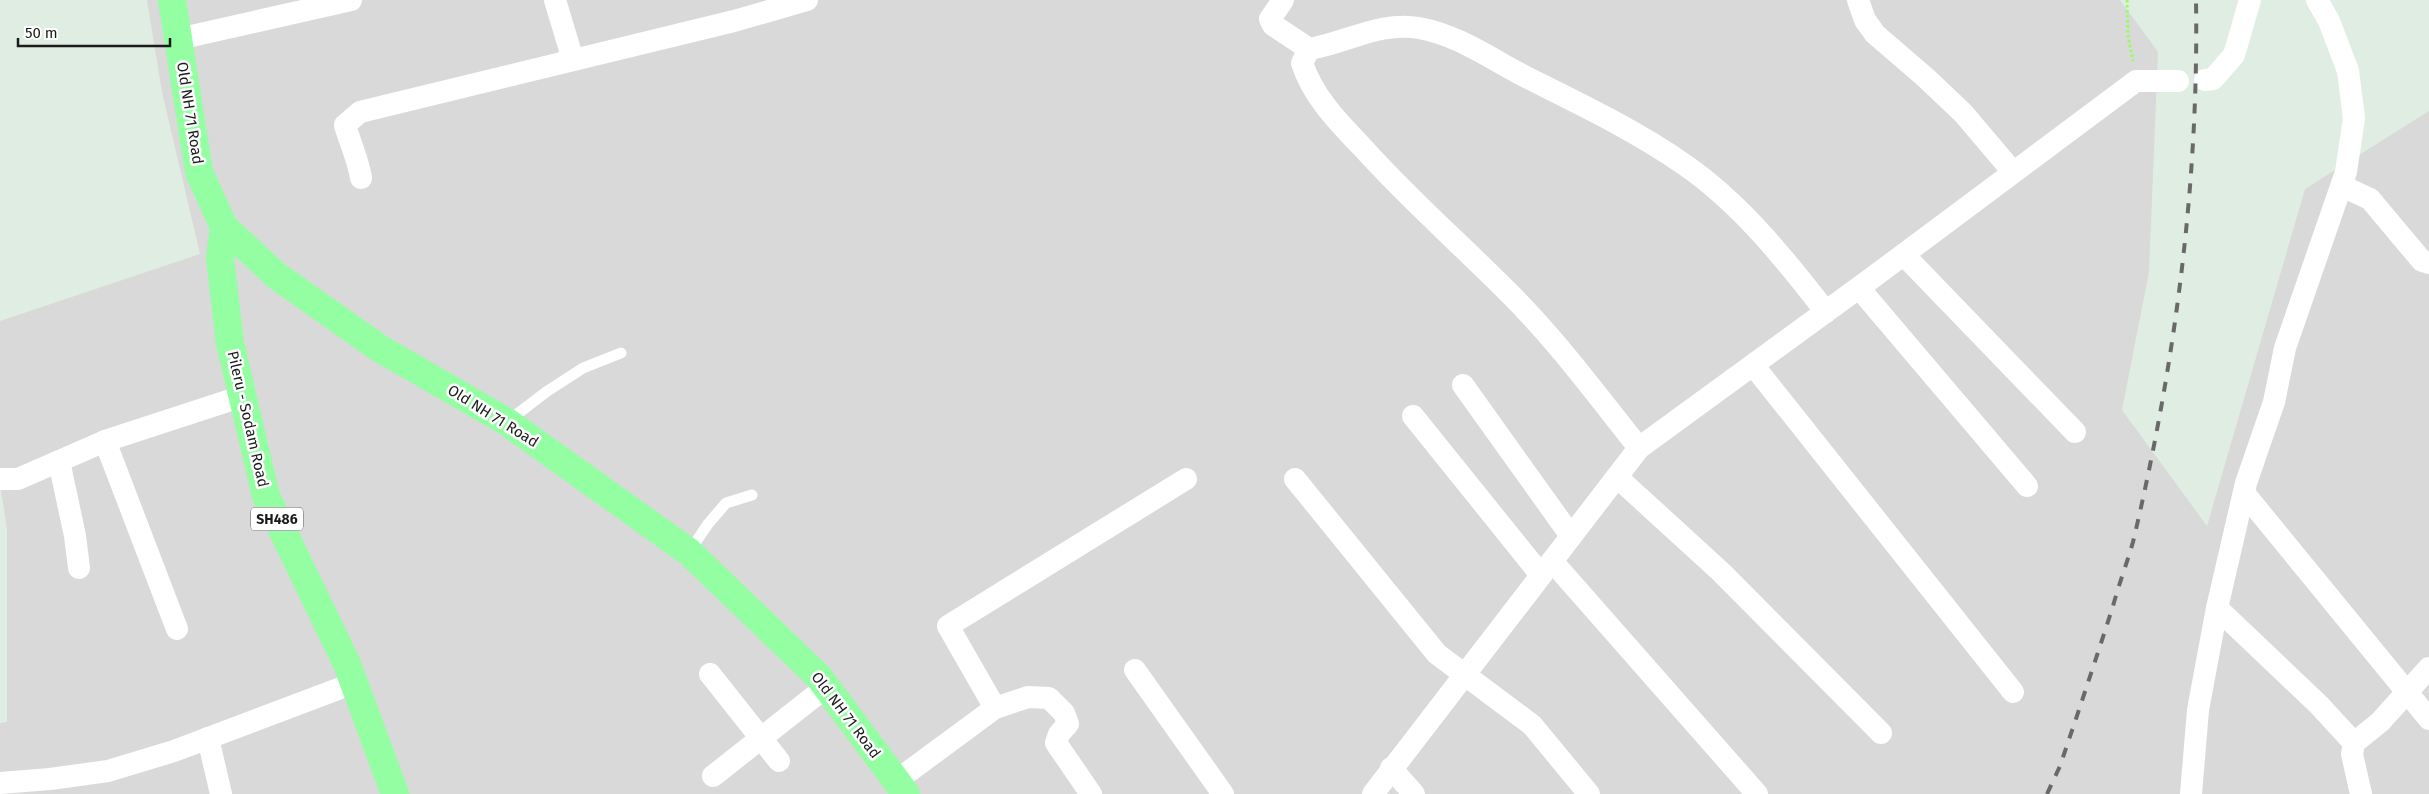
<svg xmlns="http://www.w3.org/2000/svg" width="2429" height="794" viewBox="0 0 2429 794" font-family="'Fira Sans',sans-serif">
  <style>
    .residential { fill: #d8d9d8 }
    .lines { fill: none; stroke-linecap: round; stroke-linejoin: round }
    .path { stroke: #94fe60; stroke-width: 3; stroke-dasharray: 2.5 2.5; stroke-linecap: butt }
    .service { stroke: #fff; stroke-width: 11 }
    .minor { stroke: #fff; stroke-width: 22 }
    .primary { stroke: #93ffa2; stroke-width: 28 }
    .rail { stroke: #696969; stroke-width: 4; stroke-dasharray: 10 10; stroke-linecap: butt }
    .labels { text-anchor: middle; dominant-baseline: central; stroke-width: 5; stroke-linejoin: round; paint-order: stroke }
    .shield { fill: #fff; stroke: #5f5f5f; stroke-width: 1 }
    .shield-label { font-size: 14px; font-weight: bold; fill: #1b1b1b }
    .street-label { font-size: 15px; fill: #1b1b1b; stroke: #fff }
  </style>
  <rect width="100%" height="100%" fill="#e0ede3"/>
  <path class="residential" d="M 147,0 L 2120,0 L 2158,52 L 2149,272 L 2122,410 L 2207,526 L 2305,189 L 2429,111 L 2429,794 L 0,794 L 0,723 L 7,722 L 7,528 L 0,485 L 0,321 L 200,254 L 162,92 Z"/>
  <g class="lines">
    <path class="path" d="M 2127,0 L 2128,36 L 2133,61"/>
    <g class="service">
      <path d="M 507,422 L 546,392 L 583,368 L 621,353"/>
      <path d="M 689,552 L 708,524 L 726,503 L 752,495"/>
    </g>
    <g class="minor">
      <path d="M 555,0 L 573,60"/>
      <path d="M 1283,0 L 1270,19 L 1273,25 L 1309,49 C 1347,43 1379,21 1419,28 C 1458,35 1491,59 1526,77 C 1580,104 1635,130 1685,165 C 1740,203 1785,259 1826,312"/>
      <path d="M 1858,0 L 1865,20 L 1875,34 L 1925,77 L 1963,113 L 2013,172"/>
      <path d="M 178,39 L 351,0"/>
      <path d="M 1309,49 L 1302,63 C 1313,97 1339,123 1363,148 C 1408,198 1458,242 1505,289 C 1555,338 1596,394 1639,448"/>
      <path d="M 2205,80 L 2213,79 L 2234,55 L 2250,0"/>
      <path d="M 361,178 C 358,159 350,143 345,125 L 360,112 L 734,21 L 807,0"/>
      <path d="M 2342,186 L 2370,199 L 2422,261 L 2429,263"/>
      <path d="M 1904,255 L 2075,432"/>
      <path d="M 1859,288 L 2027,486"/>
      <path d="M 1753,365 L 2013,692"/>
      <path d="M 1463,385 L 1571,536"/>
      <path d="M 1413,416 L 1541,575"/>
      <path d="M 105,441 L 177,629"/>
      <path d="M 59,461 L 75,536 L 79,568"/>
      <path d="M 1617,477 L 1721,572 L 1881,733"/>
      <path d="M 0,479 L 18,479 L 105,441 L 243,396"/>
      <path d="M 1295,479 L 1437,654 L 1532,725 L 1589,794"/>
      <path d="M 2244,493 L 2429,719"/>
      <path d="M 1552,561 L 1757,794"/>
      <path d="M 2217,608 L 2319,705 L 2354,743"/>
      <path d="M 1135,670 L 1223,794"/>
      <path d="M 710,674 L 779,761"/>
      <path d="M 995,708 L 948,626 L 1186,479"/>
      <path d="M 208,738 L 221,794"/>
      <path d="M 1391,768 L 1414,794"/>
      <path d="M 713,776 L 826,687"/>
      <path d="M 896,781 L 995,708 L 1028,697 L 1049,698 L 1064,713 L 1068,724 L 1059,734 L 1056,743 L 1091,794"/>
      <path d="M 0,783 L 50,779 L 108,771 L 174,751 L 354,683"/>
      <path d="M 1373,794 L 1639,448 L 1872,278 L 2136,81 L 2178,81"/>
      <path d="M 2191,794 L 2198,710 L 2217,608 L 2246,483 L 2274,402 L 2285,348 L 2346,172 L 2354,118 L 2348,71 L 2329,21 L 2317,0"/>
      <path d="M 2361,794 L 2352,754 L 2354,743 L 2380,722 L 2429,668"/>
    </g>
    <g class="primary">
      <path d="M 172,0 L 199,172 L 224,227 L 277,276 L 379,348 L 507,422 L 689,552 L 819,677 L 906,794"/>
      <path d="M 224,227 L 220,258 L 230,343 L 266,496 L 347,664 L 395,794"/>
    </g>
    <path class="rail" d="M 2047,794 L 2060,766 C 2078,713 2096,659 2113,606 C 2119,584 2127,563 2133,542 C 2175,365 2199,182 2196,0"/>
  </g>
  <g class="labels">
    <rect class="shield" x="251" y="507.5" width="52" height="23" rx="4"/>
    <g class="shield-label">
      <text x="277" y="519">SH486</text>
    </g>
    <g class="street-label">
      <text transform="translate(190 113) rotate(81)">Old NH 71 Road</text>
      <text transform="translate(493 416) rotate(32)">Old NH 71 Road</text>
      <text transform="translate(248 419) rotate(77)">Pileru - Sodam Road</text>
      <text transform="translate(846 715) rotate(53)">Old NH 71 Road</text>
    </g>
  </g>
  <path d="M18 38v8h152v-8" fill="none" stroke="#1b1b1b" stroke-width="2.5"/>
  <text x="25" y="38" font-size="15" fill="#1b1b1b" stroke="#ffffff" stroke-width="4" paint-order="stroke">50 m</text>
</svg>
